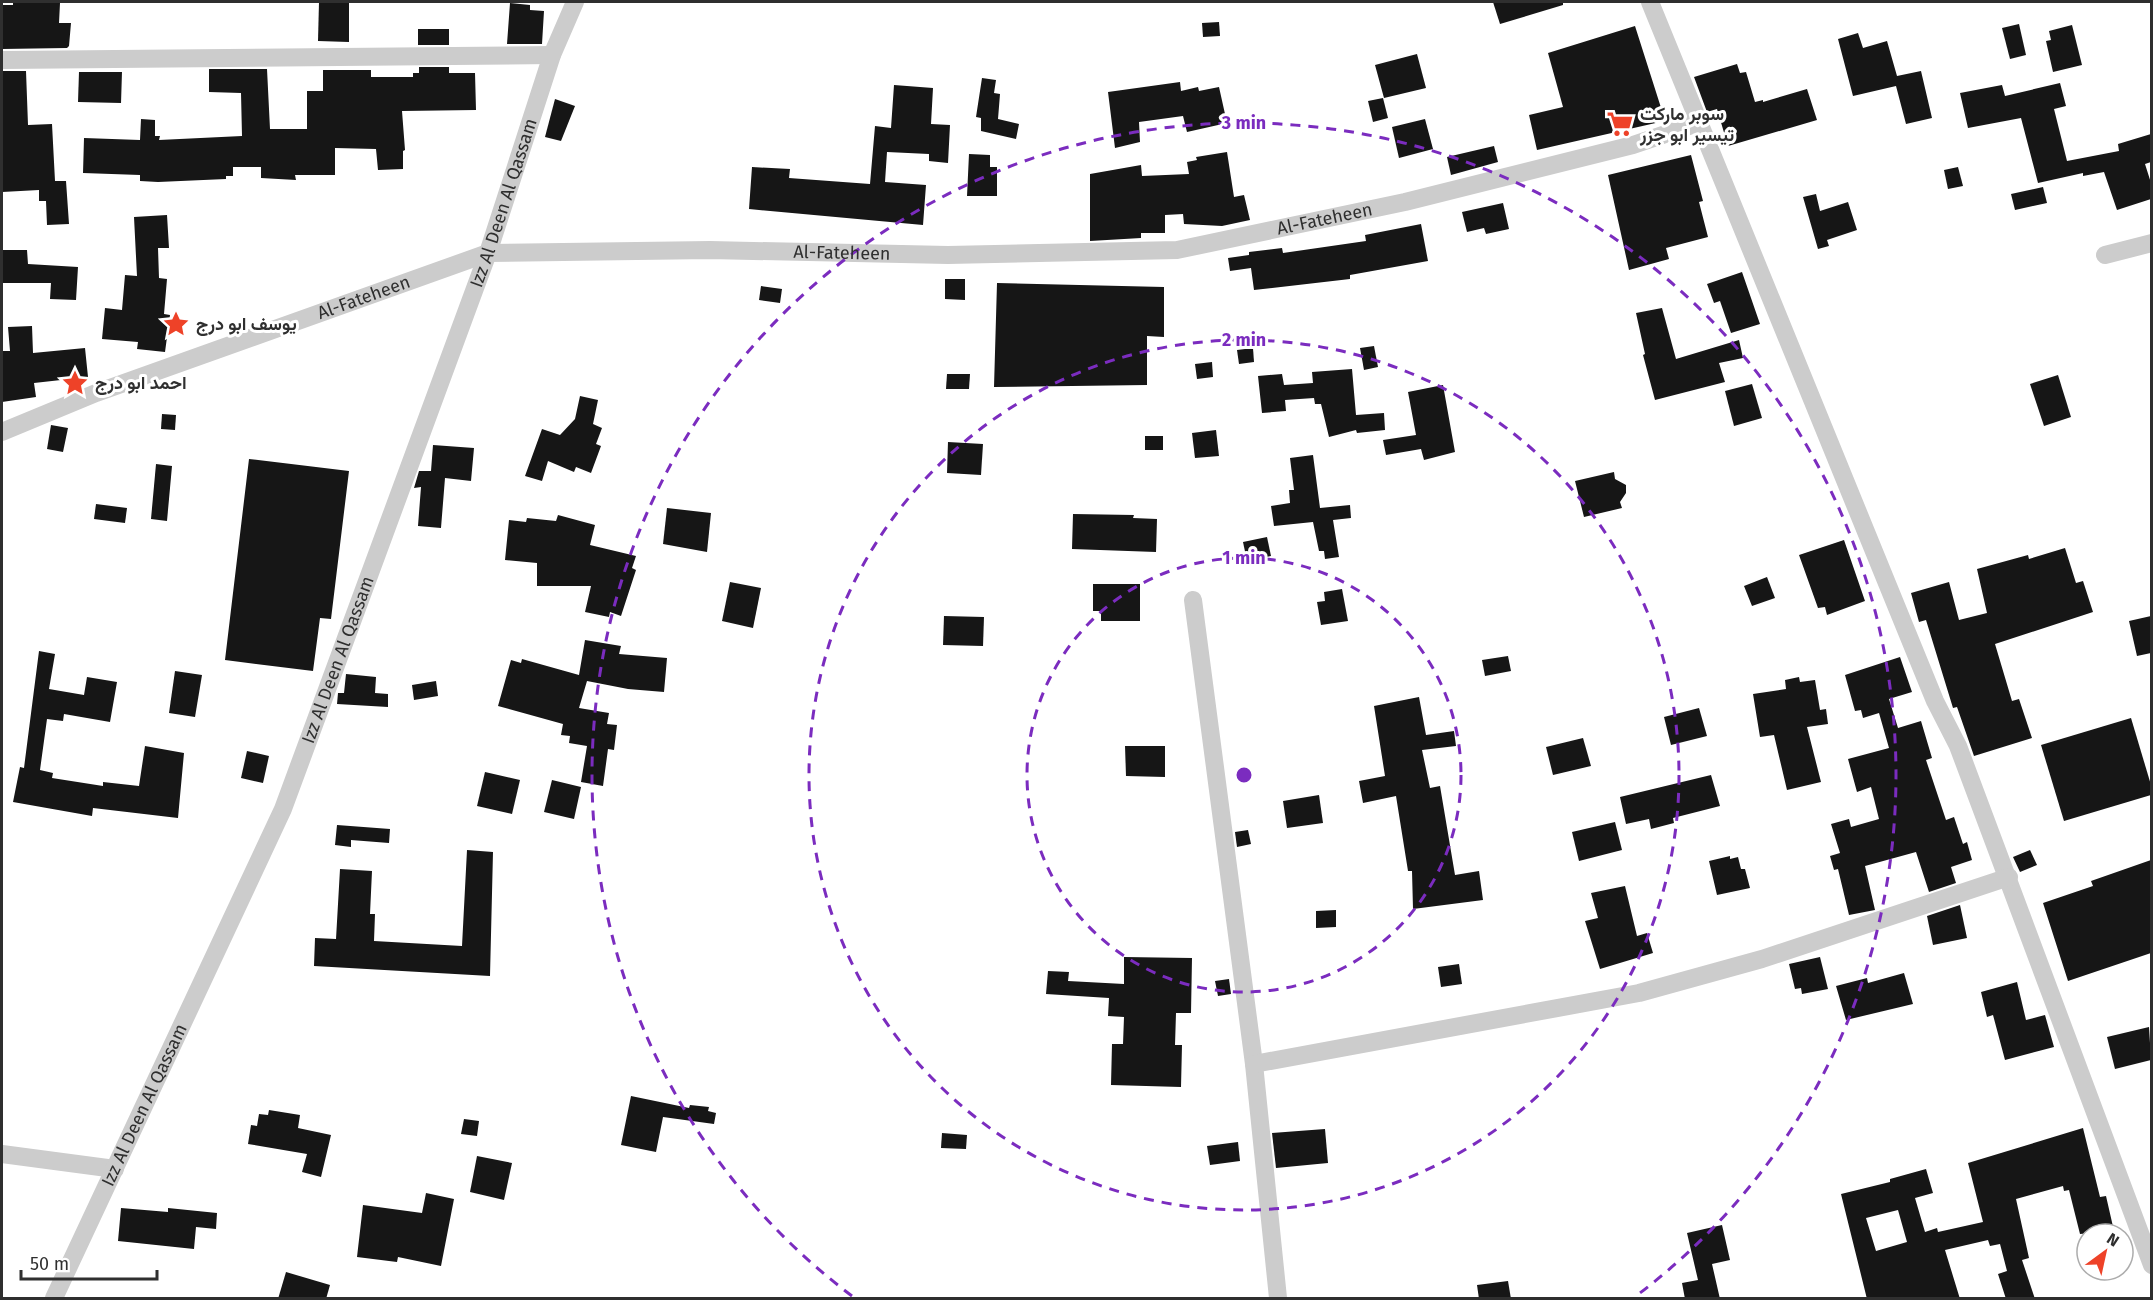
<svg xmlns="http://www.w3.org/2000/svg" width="2153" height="1300" viewBox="0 0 2153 1300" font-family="'Fira Sans',Vazirmatn,sans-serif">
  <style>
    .building { fill: #161616; fill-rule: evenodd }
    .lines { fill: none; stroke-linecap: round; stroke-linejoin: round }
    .minor { stroke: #ccc; stroke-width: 18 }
    .ring { fill: none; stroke: #7b2cbf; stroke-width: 3; stroke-dasharray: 10 8 }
    .labels { text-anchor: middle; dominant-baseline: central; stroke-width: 6; stroke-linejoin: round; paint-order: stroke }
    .poi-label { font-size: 18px; font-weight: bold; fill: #2f2f2f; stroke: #fff; text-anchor: start }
    .street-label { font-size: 18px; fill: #2f2f2f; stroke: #fff }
    .centre { fill: #7b2cbf; stroke: #fff; stroke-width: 3 }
    .ring-label { font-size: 18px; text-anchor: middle; font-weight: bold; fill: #7b2cbf; stroke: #fff; stroke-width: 6; stroke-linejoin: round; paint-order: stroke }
  </style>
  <rect width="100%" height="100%" fill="#fff"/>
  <g class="building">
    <path d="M 13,2 L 60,3 L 59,23 L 71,23 L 69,46 L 67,48 L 2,49 L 2,5 L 13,5 Z"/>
    <path d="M 319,2 L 349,2 L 349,42 L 318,41 Z"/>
    <path d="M 1493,2 L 1563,2 L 1563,5 L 1500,24 Z"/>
    <path d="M 510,3 L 530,5 L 530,10 L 544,11 L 542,44 L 507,44 Z"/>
    <path d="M 1219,22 L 1220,36 L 1203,37 L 1202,23 Z"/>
    <path d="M 2019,24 L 2026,55 L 2010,59 L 2002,28 Z"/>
    <path d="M 2072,25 L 2082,65 L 2053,72 L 2046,41 L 2051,40 L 2049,31 Z"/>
    <path d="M 1635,26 L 1663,114 L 1660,122 L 1537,150 L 1529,115 L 1563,107 L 1548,53 Z"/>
    <rect x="418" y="29" width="31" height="16"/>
    <path d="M 1858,33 L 1863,48 L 1887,41 L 1897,76 L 1921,71 L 1932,118 L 1906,124 L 1896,86 L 1853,96 L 1838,39 Z"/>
    <path d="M 1417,54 L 1426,88 L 1384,98 L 1375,65 Z"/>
    <path d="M 1737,64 L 1740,73 L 1746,72 L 1755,102 L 1763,100 L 1763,102 L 1807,89 L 1817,120 L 1728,146 L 1717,109 L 1707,112 L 1694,77 Z"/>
    <path d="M 419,67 L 449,67 L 449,73 L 475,73 L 476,110 L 402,111 L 405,150 L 403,151 L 403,169 L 378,170 L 376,149 L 335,148 L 335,175 L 295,175 L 296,180 L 261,178 L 261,167 L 233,167 L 233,176 L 226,176 L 226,179 L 158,182 L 140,181 L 140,175 L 83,173 L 84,138 L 140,140 L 141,119 L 155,120 L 155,136 L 160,136 L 159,140 L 242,136 L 241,93 L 209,92 L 209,69 L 267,69 L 270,129 L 307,129 L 307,91 L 323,91 L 323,70 L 371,70 L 371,77 L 413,77 L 413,73 L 419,73 Z"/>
    <path d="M 2,71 L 26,71 L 28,125 L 52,124 L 55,181 L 66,181 L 69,224 L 47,225 L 46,201 L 39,201 L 39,190 L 2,192 Z"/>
    <path d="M 79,72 L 122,72 L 121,103 L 78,102 Z"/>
    <path d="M 982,78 L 996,80 L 994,93 L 1000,94 L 998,119 L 1019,124 L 1016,139 L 981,131 L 981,118 L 976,117 Z"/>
    <path d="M 1180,82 L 1181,91 L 1198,87 L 1199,91 L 1219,87 L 1227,123 L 1187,132 L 1183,116 L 1139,122 L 1140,142 L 1115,148 L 1108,92 Z"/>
    <path d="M 2060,83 L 2066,106 L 2054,109 L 2067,161 L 2119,151 L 2118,144 L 2151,134 L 2151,162 L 2145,164 L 2151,183 L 2151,199 L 2117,210 L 2104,172 L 2083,176 L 2083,173 L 2038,183 L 2021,118 L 1968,128 L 1960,93 L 2002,85 L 2005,96 Z"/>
    <path d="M 894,85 L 933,88 L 931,124 L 950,125 L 948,163 L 929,161 L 929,154 L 887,152 L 885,182 L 926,185 L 923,225 L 749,209 L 752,167 L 790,169 L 789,178 L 870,184 L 875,126 L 891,128 Z"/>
    <path d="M 1383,98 L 1388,118 L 1373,122 L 1368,101 Z"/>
    <path d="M 555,99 L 575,106 L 561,141 L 545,137 Z"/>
    <path d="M 1425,119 L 1433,149 L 1399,158 L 1392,127 Z"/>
    <path d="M 1494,146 L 1498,162 L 1451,175 L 1447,157 Z"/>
    <path d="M 1227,152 L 1234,197 L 1244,195 L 1250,220 L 1222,226 L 1184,224 L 1183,214 L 1165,215 L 1165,233 L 1141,233 L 1141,238 L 1090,241 L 1090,174 L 1141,165 L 1142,176 L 1189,174 L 1187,162 L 1197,160 L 1196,157 Z"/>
    <path d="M 969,154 L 990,155 L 990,167 L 997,167 L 997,196 L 967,196 Z"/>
    <path d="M 1691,155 L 1703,201 L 1699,202 L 1708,237 L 1666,248 L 1669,259 L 1629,270 L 1608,175 Z"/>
    <path d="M 1958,167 L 1963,186 L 1948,189 L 1944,170 Z"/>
    <path d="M 2043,187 L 2047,203 L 2015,210 L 2011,194 Z"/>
    <path d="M 1816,194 L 1820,211 L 1848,202 L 1857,230 L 1827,240 L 1829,246 L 1818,249 L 1803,197 Z"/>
    <path d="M 1503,203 L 1509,229 L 1486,234 L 1484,228 L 1467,232 L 1462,212 Z"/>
    <path d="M 167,215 L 169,248 L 158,248 L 159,278 L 167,279 L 164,314 L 170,315 L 165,352 L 137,349 L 138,342 L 102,339 L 105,308 L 122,310 L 125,275 L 137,276 L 134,217 Z"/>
    <path d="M 1421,224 L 1428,261 L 1350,275 L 1350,279 L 1254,290 L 1251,268 L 1230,271 L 1228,258 L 1249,255 L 1249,252 L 1282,248 L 1283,253 L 1366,241 L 1365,235 Z"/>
    <path d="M 2,250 L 27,250 L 28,264 L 78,267 L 76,300 L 50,299 L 51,283 L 2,283 Z"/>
    <path d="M 1742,272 L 1760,324 L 1731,333 L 1720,301 L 1714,303 L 1707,284 Z"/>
    <path d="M 945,279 L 965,279 L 965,300 L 945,299 Z"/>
    <path d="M 997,283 L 1164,287 L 1164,337 L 1147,336 L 1147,385 L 994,387 Z"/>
    <path d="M 761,286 L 782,289 L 780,303 L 759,300 Z"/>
    <path d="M 1662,308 L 1676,359 L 1739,340 L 1743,358 L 1719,363 L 1725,382 L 1655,400 L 1643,355 L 1645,354 L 1636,313 Z"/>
    <path d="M 32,326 L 33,353 L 85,348 L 88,377 L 34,383 L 36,397 L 2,402 L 2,351 L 10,351 L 8,327 Z"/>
    <path d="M 1374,346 L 1378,367 L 1364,370 L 1360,348 Z"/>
    <path d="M 1253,348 L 1254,362 L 1239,364 L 1237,350 Z"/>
    <path d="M 1212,362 L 1213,377 L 1197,379 L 1195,364 Z"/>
    <path d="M 1352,369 L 1356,415 L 1384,413 L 1385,430 L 1357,433 L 1356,430 L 1329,437 L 1321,404 L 1315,404 L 1314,398 L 1285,400 L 1286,411 L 1262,413 L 1258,376 L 1282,374 L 1284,385 L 1313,383 L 1312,372 Z"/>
    <path d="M 947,374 L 970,374 L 969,389 L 946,389 Z"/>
    <path d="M 2058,375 L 2071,417 L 2044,426 L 2030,384 Z"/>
    <path d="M 1752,384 L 1762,418 L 1734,426 L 1725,391 Z"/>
    <path d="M 1443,385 L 1455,452 L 1424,460 L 1421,449 L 1386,455 L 1383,440 L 1416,435 L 1408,392 Z"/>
    <path d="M 580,396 L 598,400 L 593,424 L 602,428 L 596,444 L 601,446 L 591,473 L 576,467 L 574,472 L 548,461 L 542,481 L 525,476 L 542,429 L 560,435 L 575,419 Z"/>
    <path d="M 162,414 L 176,415 L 175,430 L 161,429 Z"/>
    <path d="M 51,425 L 68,428 L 63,452 L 47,449 Z"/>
    <path d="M 1216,430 L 1219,456 L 1195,458 L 1192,433 Z"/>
    <rect x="1145" y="436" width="18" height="14"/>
    <path d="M 948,442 L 983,444 L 981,475 L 947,473 Z"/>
    <path d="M 433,445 L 474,448 L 471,481 L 445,478 L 441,528 L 418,526 L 421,487 L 414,488 L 419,471 L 431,471 Z"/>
    <path d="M 1313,455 L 1320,508 L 1350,505 L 1351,518 L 1333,520 L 1339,557 L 1325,559 L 1324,551 L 1319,551 L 1313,522 L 1274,526 L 1271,506 L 1290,503 L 1289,490 L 1294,490 L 1290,458 Z"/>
    <path d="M 249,459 L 349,471 L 331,619 L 320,618 L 313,671 L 225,660 Z"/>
    <path d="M 156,464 L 172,466 L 167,521 L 151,519 Z"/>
    <path d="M 1614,472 L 1615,479 L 1626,485 L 1626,493 L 1620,502 L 1622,508 L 1584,517 L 1575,481 Z"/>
    <path d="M 96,504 L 127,508 L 125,523 L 94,519 Z"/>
    <path d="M 667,508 L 711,513 L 707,552 L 663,544 Z"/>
    <path d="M 1073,514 L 1134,515 L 1133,518 L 1157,519 L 1156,552 L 1072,549 Z"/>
    <path d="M 558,515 L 595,525 L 590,545 L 636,556 L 632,568 L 636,570 L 621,616 L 610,612 L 609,617 L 585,612 L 591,586 L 537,586 L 537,563 L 505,560 L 509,520 L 526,522 L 527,518 L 556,521 Z"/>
    <path d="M 1267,537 L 1271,556 L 1247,561 L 1243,542 Z"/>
    <path d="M 1844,540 L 1865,601 L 1827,615 L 1825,607 L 1818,608 L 1799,555 Z"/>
    <path d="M 2065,548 L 2076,583 L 2083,581 L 2093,612 L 1995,644 L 2012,701 L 2019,699 L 2032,738 L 1974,756 L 1957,707 L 1953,708 L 1926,620 L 1919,622 L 1911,593 L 1949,582 L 1959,620 L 1987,613 L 1977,569 L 2028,555 L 2029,559 Z"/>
    <path d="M 1767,577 L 1775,598 L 1752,606 L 1744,586 Z"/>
    <path d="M 730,582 L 761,588 L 753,628 L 722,621 Z"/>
    <path d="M 1093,584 L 1140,584 L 1140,621 L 1101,621 L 1101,611 L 1093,611 Z"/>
    <path d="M 1342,589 L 1348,621 L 1321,625 L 1317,602 L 1325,601 L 1324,592 Z"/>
    <path d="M 944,616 L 984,617 L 983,646 L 943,645 Z"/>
    <path d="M 2151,616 L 2151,653 L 2137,656 L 2129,621 Z"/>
    <path d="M 585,640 L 621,646 L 619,654 L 667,658 L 664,692 L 628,689 L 587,681 L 579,708 L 609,713 L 607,724 L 617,725 L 614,750 L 608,749 L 603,786 L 581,782 L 587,746 L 569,743 L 570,736 L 561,735 L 563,724 L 498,706 L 511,660 L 521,663 L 522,659 L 579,675 Z"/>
    <path d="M 39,651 L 55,654 L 49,689 L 84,695 L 87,677 L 117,682 L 110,722 L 64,714 L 63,721 L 47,719 L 40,770 L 53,773 L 52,778 L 103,786 L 103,782 L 139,786 L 145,746 L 184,753 L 178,818 L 93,808 L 92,816 L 13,802 L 20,767 L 24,768 Z"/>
    <path d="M 1508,656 L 1511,671 L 1485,676 L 1482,660 Z"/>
    <path d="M 1900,657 L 1912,692 L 1889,699 L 1898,728 L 1921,721 L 1932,758 L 1926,760 L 1946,820 L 1954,817 L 1963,844 L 1967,842 L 1972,860 L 1951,867 L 1956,883 L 1929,892 L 1916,852 L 1865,866 L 1875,910 L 1849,915 L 1838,869 L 1834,870 L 1830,856 L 1840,853 L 1831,824 L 1849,819 L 1851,827 L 1879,819 L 1871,787 L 1857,792 L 1848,759 L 1889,748 L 1879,713 L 1863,718 L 1861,710 L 1855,711 L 1845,675 Z"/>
    <path d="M 175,671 L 202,675 L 195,717 L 169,713 Z"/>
    <path d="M 346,674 L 376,677 L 375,693 L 388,694 L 388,707 L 337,704 L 338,693 L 344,693 Z"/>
    <path d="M 1799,677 L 1800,682 L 1815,680 L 1820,710 L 1826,709 L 1828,724 L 1807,727 L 1821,782 L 1787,790 L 1774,735 L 1760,737 L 1753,694 L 1786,689 L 1785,680 Z"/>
    <path d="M 436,681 L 438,696 L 414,700 L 412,685 Z"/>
    <path d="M 1419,697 L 1426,735 L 1454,731 L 1456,746 L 1422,750 L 1430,788 L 1440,786 L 1455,875 L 1479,871 L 1483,900 L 1413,909 L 1412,871 L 1408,871 L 1396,796 L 1363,803 L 1359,781 L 1385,776 L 1374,706 Z"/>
    <path d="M 1699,708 L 1707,736 L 1671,745 L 1664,717 Z"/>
    <path d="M 2131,718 L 2151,785 L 2151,795 L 2064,821 L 2041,745 Z"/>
    <path d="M 1583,738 L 1591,766 L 1553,775 L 1546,747 Z"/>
    <path d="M 1125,746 L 1165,746 L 1165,777 L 1126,776 Z"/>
    <path d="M 247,751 L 269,756 L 263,783 L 241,778 Z"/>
    <path d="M 485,772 L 520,780 L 512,814 L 477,806 Z"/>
    <path d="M 1711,775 L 1720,806 L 1673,818 L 1674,823 L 1651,829 L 1649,819 L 1626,824 L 1620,797 Z"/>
    <path d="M 552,780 L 581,787 L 574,819 L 544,812 Z"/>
    <path d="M 1319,795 L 1323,823 L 1287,828 L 1283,801 Z"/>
    <path d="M 1615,822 L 1622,850 L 1579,861 L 1572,832 Z"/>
    <path d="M 337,825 L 390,829 L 389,843 L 351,840 L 351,847 L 335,845 Z"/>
    <path d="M 1248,830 L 1251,844 L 1237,847 L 1235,832 Z"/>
    <path d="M 467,850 L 493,852 L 490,976 L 314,966 L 315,938 L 336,939 L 340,869 L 372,871 L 370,914 L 375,914 L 374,941 L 462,946 Z"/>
    <path d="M 2030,850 L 2037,865 L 2020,872 L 2013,857 Z"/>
    <path d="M 1730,856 L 1730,859 L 1738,857 L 1741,869 L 1745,869 L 1750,888 L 1717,895 L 1709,861 Z"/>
    <path d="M 2151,860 L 2151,953 L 2068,981 L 2043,903 L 2093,886 L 2091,881 Z"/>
    <path d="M 1625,886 L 1637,936 L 1647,933 L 1653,953 L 1600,969 L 1585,921 L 1598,918 L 1591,893 Z"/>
    <path d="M 1960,905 L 1967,938 L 1933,945 L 1927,916 Z"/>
    <path d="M 1336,910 L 1336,927 L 1316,928 L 1316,911 Z"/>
    <path d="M 1124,957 L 1192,958 L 1191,1013 L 1176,1013 L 1175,1045 L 1182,1045 L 1181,1087 L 1111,1085 L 1112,1044 L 1123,1044 L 1124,1017 L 1108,1016 L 1109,998 L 1046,994 L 1048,971 L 1069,972 L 1068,981 L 1124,984 Z"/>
    <path d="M 1820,957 L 1828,989 L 1802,994 L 1801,988 L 1795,989 L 1789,964 Z"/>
    <path d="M 1459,964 L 1462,984 L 1441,987 L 1438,967 Z"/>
    <path d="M 1904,973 L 1913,1004 L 1846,1020 L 1836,986 L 1867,978 L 1868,983 Z"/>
    <path d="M 1229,979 L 1231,994 L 1218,996 L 1215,981 Z"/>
    <path d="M 2017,982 L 2026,1020 L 2045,1015 L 2054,1047 L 2005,1060 L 1993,1015 L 1987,1017 L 1981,992 Z"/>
    <path d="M 2149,1027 L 2151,1060 L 2115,1069 L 2107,1037 Z"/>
    <path d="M 631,1096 L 689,1108 L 690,1105 L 709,1107 L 708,1111 L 716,1113 L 714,1124 L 663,1117 L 656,1152 L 621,1145 Z"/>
    <path d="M 269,1110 L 300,1115 L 298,1128 L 331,1135 L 321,1177 L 302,1172 L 307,1154 L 248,1144 L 251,1125 L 257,1126 L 259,1114 L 268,1115 Z"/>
    <path d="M 464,1119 L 479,1121 L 477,1136 L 461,1134 Z"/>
    <path d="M 2083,1128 L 2100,1197 L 2106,1196 L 2114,1231 L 2080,1234 L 2069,1190 L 2064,1191 L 2063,1186 L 2016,1199 L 2029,1258 L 2022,1260 L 2035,1299 L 2006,1299 L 1998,1274 L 2007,1271 L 2000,1244 L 1990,1246 L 1988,1240 L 1945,1250 L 1960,1299 L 1867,1299 L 1841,1194 L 1890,1182 L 1890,1179 L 1926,1169 L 1933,1193 L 1915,1198 L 1925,1232 L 1937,1228 L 1938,1232 L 1983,1222 L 1968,1163 ZM 1898,1210 L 1907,1242 L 1876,1251 L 1866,1218 Z"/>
    <path d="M 1325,1129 L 1328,1163 L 1276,1168 L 1272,1133 Z"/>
    <path d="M 942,1133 L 967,1135 L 966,1149 L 941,1148 Z"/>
    <path d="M 1238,1142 L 1240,1161 L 1210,1165 L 1207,1146 Z"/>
    <path d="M 477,1156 L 512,1163 L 504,1200 L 470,1192 Z"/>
    <path d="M 426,1193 L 454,1199 L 441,1266 L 398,1257 L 397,1262 L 357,1257 L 363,1205 L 422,1213 Z"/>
    <path d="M 121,1208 L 168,1212 L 168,1208 L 217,1213 L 216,1229 L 196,1227 L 194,1249 L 118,1241 Z"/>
    <path d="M 1722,1225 L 1730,1260 L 1712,1264 L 1720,1299 L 1685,1299 L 1682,1283 L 1698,1280 L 1687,1233 Z"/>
    <path d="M 286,1272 L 330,1285 L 326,1299 L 278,1299 Z"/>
    <path d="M 1508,1281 L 1511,1299 L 1479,1299 L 1477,1285 Z"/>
  </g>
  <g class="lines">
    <g class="minor">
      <path d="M 1650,2 L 1935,701 L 1958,746 L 2152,1265"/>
      <path d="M 2,60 L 552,55"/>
      <path d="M 2105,255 L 2152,243"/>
      <path id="s1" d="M 2,432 L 96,393 L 488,253 L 710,250 L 948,255 L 1177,250 L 1405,202 L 1633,145 L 1698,123"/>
      <path d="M 1193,600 L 1254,1064 L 1278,1298"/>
      <path d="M 1254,1064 L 1639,993 L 1762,959 L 2009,877"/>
      <path d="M 2,1154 L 115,1169"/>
      <path id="s2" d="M 54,1298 L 283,809 L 488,253 L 552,55 L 575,2"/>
    </g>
  </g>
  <g class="ring">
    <circle cx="1244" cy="775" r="217"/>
    <circle cx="1244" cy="775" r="435"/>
    <path d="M852 1296A652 652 0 1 1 1636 1296"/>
  </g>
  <defs>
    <g id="supermarket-bare" transform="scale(2.07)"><path d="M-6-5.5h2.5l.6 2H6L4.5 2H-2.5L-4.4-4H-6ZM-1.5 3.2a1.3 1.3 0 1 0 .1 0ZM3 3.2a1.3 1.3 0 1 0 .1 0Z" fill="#ee4228" stroke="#fff" stroke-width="2.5" paint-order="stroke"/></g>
    <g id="sight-bare" transform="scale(2.07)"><path d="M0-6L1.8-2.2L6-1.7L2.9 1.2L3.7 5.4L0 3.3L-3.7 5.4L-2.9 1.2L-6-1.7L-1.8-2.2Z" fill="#ee4228" stroke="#fff" stroke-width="2.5" paint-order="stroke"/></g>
  </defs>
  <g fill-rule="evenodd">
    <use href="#supermarket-bare" x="1620" y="124"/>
    <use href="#sight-bare" x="176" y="324"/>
    <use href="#sight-bare" x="75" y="383"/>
  </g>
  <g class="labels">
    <g class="poi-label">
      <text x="1640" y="114">سوبر ماركت<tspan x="1640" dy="21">تيسير ابو جزر</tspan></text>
      <text x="196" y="324">يوسف ابو درج</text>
      <text x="95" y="383">احمد ابو درج</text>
    </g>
    <g class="street-label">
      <text stroke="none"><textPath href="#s2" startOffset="1185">Izz Al Deen Al Qassam</textPath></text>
      <text stroke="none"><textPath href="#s1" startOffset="1358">Al-Fateheen</textPath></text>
      <text stroke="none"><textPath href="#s1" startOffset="872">Al-Fateheen</textPath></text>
      <text stroke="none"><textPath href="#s1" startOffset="386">Al-Fateheen</textPath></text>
      <text stroke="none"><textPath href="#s2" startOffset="699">Izz Al Deen Al Qassam</textPath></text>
      <text stroke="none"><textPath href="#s2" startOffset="213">Izz Al Deen Al Qassam</textPath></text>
    </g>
  </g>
  <circle cx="1244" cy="775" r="9" class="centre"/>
  <g class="ring-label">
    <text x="1244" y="129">3 min</text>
    <text x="1244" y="346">2 min</text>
    <text x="1244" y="564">1 min</text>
  </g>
  <rect width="2153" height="1300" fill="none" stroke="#2f2f2f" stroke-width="6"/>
  <g transform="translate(2105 1252) rotate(33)"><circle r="28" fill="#ffffff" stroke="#acacac" stroke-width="1.5"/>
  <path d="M0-4.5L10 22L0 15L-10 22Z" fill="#ee4228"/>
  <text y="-9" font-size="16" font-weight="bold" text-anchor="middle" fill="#2f2f2f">N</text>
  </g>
  <path d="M21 1270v9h136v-9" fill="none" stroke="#2f2f2f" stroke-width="3"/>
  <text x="30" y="1270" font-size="18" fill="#2f2f2f" stroke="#ffffff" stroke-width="4.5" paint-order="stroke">50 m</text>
</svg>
